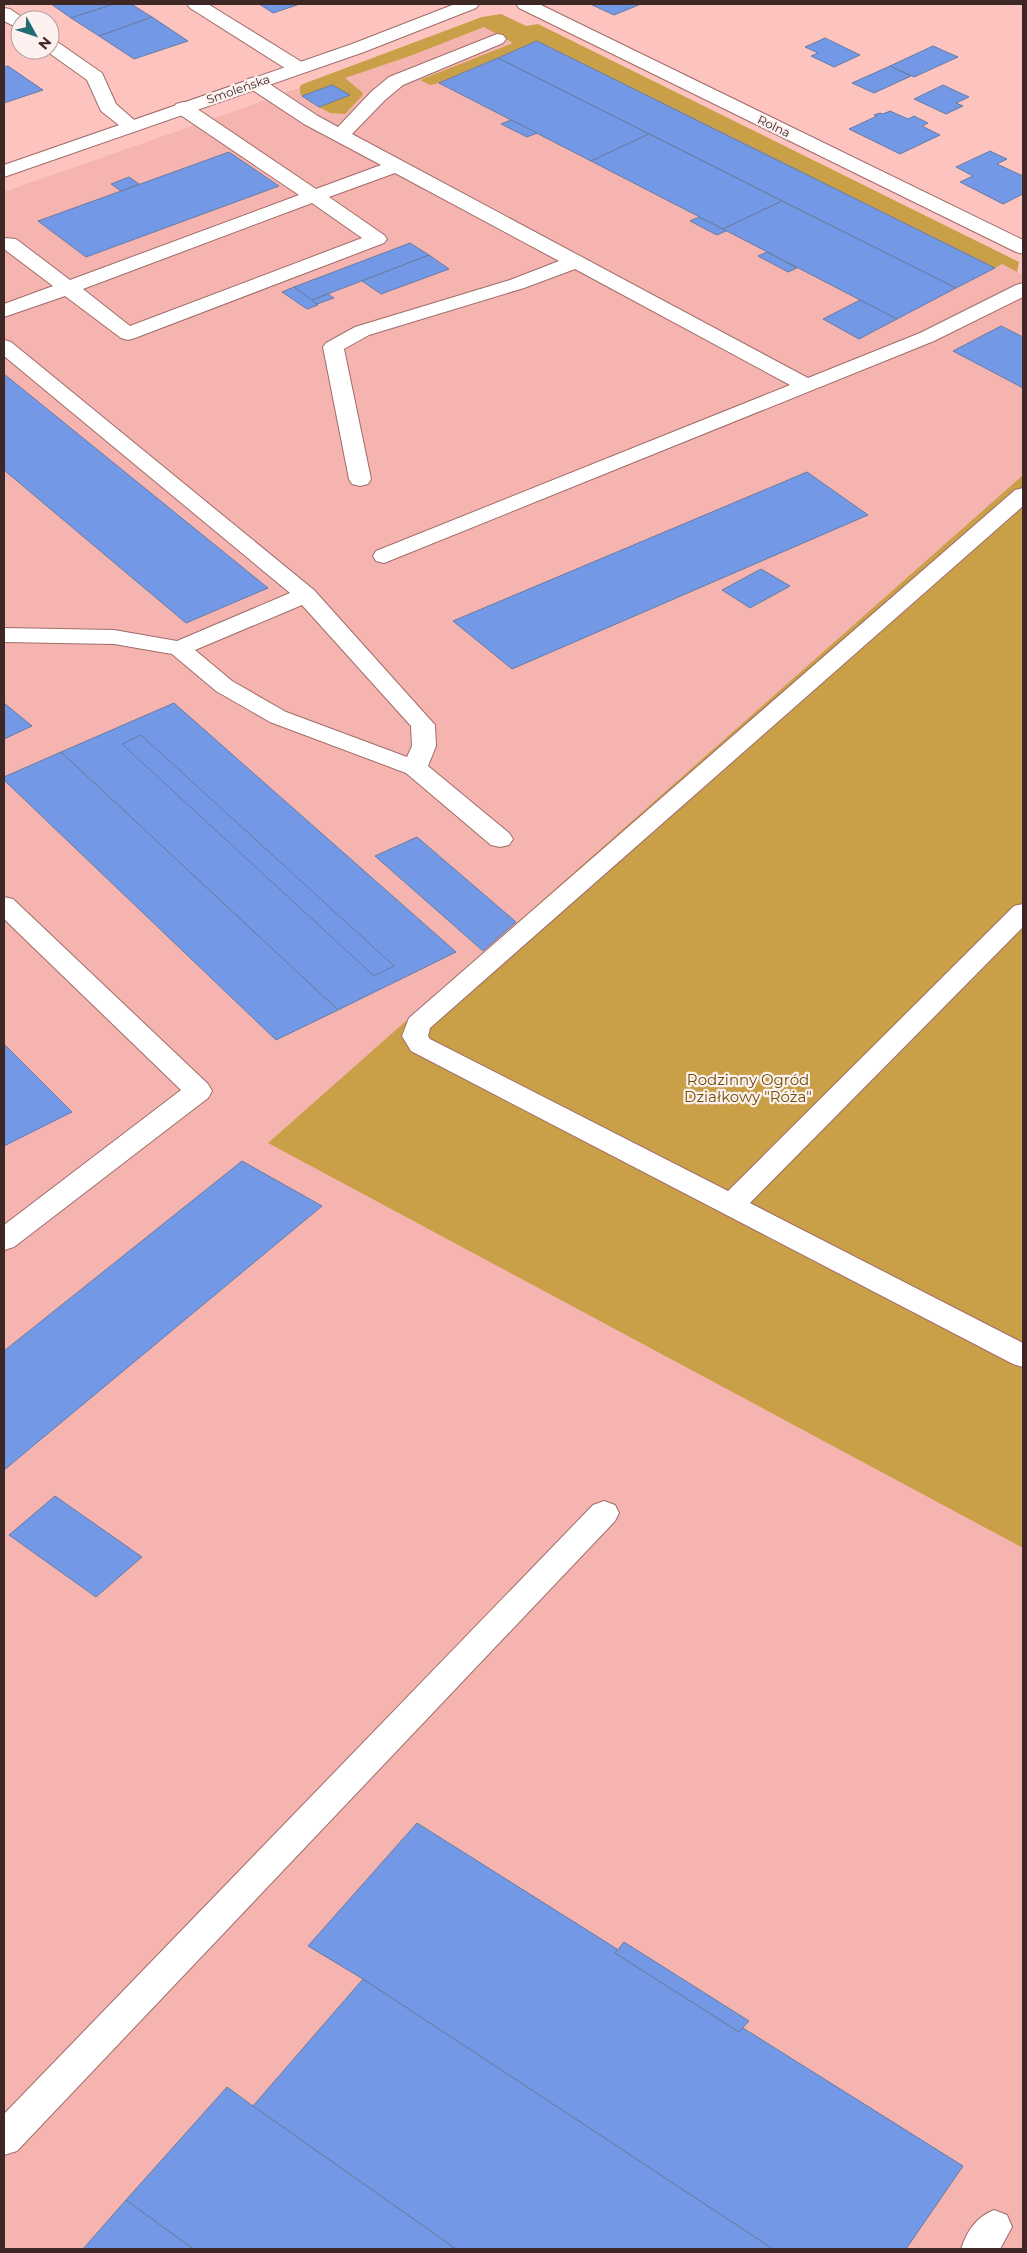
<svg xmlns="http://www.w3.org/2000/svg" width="1027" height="2253" viewBox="0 0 1027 2253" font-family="Montserrat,sans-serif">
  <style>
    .built { fill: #f5b4b0 }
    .green { fill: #c9a048 }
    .building { fill: #7398e5; stroke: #687ca4 }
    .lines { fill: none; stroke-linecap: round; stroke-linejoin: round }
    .service-casing { stroke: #a06c69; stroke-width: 2 }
    .minor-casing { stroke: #a06c69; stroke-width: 2 }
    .service { fill: #fff; fill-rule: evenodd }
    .minor { fill: #fff; fill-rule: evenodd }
    .labels { text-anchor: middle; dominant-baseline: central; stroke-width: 4.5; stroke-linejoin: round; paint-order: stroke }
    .far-street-label { font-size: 12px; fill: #3d2826; stroke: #fdf1f0 }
    .park-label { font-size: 15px; fill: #6d5005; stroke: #fdf1f0 }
  </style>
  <rect width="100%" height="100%" fill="#fcc3bf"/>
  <path class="built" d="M 501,14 L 1023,275 L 1023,475 L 268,1143 L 1023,1548 L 1023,2249 L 4,2249 L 4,192 L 425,44 Z"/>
  <g class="green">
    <path d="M 501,14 L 526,26 L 538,24 L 1019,262 L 1017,272 L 1002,264 L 995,268 L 537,41 L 439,83 L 430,85 L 420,80 L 513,43 L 484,27 L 410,56 L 345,78 L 363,93 L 362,96 L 345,114 L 330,113 L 319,107 L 349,95 L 333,85 L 302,96 L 300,93 L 300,86 L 303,84 L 482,17 Z"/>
    <path d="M 1023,475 L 1023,1548 L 268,1143 Z"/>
  </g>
  <g class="building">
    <path d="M 51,4 L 114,4 L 71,18 Z"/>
    <path d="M 114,4 L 131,4 L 152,17 L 99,36 L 71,18 Z"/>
    <path d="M 259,4 L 300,4 L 273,13 Z"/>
    <path d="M 590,4 L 641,4 L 614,15 Z"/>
    <path d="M 152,17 L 188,41 L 134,59 L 99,36 Z"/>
    <path d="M 825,38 L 860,55 L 834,67 L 811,56 L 818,53 L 805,47 Z"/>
    <path d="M 537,41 L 995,268 L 956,288 L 498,58 Z"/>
    <path d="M 933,46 L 958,57 L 914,77 L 890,66 Z"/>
    <path d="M 498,58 L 649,134 L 591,161 L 439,83 Z"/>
    <path d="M 8,66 L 43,90 L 4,103 L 4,67 Z"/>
    <path d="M 890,66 L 911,76 L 874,93 L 852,83 Z"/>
    <path d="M 332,85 L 350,95 L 319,107 L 302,96 Z"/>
    <path d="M 943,85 L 969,97 L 956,103 L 963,106 L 946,114 L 914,99 Z"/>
    <path d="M 890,111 L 908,119 L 914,116 L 928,123 L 922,126 L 940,135 L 900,154 L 849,129 L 877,116 L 874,115 L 880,113 L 883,114 Z"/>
    <path d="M 511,120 L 537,133 L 527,137 L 501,124 Z"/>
    <path d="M 649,134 L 782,201 L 723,229 L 591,161 Z"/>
    <path d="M 990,151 L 1007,159 L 997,164 L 1023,176 L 1023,194 L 1003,204 L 960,182 L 973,176 L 956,167 Z"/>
    <path d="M 229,152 L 279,186 L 86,257 L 38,221 Z"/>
    <path d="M 129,177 L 139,184 L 121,191 L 111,184 Z"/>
    <path d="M 782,201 L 956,288 L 897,319 L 723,229 Z"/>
    <path d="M 699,217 L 723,229 L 726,231 L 717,235 L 690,221 Z"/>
    <path d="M 410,243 L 429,255 L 312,300 L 294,287 Z"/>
    <path d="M 767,252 L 797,268 L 788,272 L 758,256 Z"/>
    <path d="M 429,255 L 449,269 L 381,294 L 362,281 Z"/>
    <path d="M 294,287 L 312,300 L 318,305 L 307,309 L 282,292 Z"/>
    <path d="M 328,294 L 334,298 L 317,304 L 312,300 Z"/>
    <path d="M 860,300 L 897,319 L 859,339 L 823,319 Z"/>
    <path d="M 1001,326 L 1023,337 L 1023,388 L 953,351 Z"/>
    <path d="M 4,374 L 268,588 L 186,623 L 4,470 Z"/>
    <path d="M 807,472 L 868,515 L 512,669 L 453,621 Z"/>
    <path d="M 761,569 L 790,586 L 750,608 L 722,590 Z"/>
    <path d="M 4,703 L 32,726 L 4,739 Z"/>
    <path d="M 174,703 L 456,952 L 338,1010 L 61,752 Z"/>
    <path d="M 141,735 L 394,966 L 374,976 L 122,744 Z"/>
    <path d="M 61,752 L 338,1010 L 276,1040 L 4,780 L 4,777 Z"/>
    <path d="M 417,837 L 516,922 L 483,951 L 375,856 Z"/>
    <path d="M 4,1044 L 72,1112 L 4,1146 Z"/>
    <path d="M 242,1161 L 322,1206 L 4,1470 L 4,1351 Z"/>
    <path d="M 55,1496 L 142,1557 L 96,1597 L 9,1535 Z"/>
    <path d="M 417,1823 L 617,1949 L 615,1953 L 739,2032 L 743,2028 L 963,2166 L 906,2249 L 773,2249 L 363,1979 L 308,1946 Z"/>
    <path d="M 624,1942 L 749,2021 L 739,2032 L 615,1953 Z"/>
    <path d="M 363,1979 L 773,2249 L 456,2249 L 253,2106 Z"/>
    <path d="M 227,2087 L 253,2106 L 456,2249 L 193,2249 L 126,2200 Z"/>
    <path d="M 126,2200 L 193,2249 L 83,2249 Z"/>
  </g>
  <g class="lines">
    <g class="service-casing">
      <g id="service">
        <path d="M 187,4 L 208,4 L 305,64 L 307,68 L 305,72 L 298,74 L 291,72 L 190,8 Z"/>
        <path d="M 4,8 L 10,9 L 26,20 L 20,20 L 20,29 L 4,21 Z"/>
        <path d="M 497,34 L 503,35 L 506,39 L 503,43 L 403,85 L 385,100 L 352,134 L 808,378 L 920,333 L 1016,285 L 1023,283 L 1023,297 L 934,341 L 384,563 L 376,561 L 373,556 L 376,551 L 790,385 L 575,269 L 524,288 L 369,335 L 344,349 L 371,479 L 368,484 L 360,486 L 352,484 L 349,479 L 323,347 L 326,343 L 355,327 L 510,280 L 559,261 L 395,173 L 329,197 L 384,235 L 387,239 L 384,243 L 135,338 L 128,340 L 121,338 L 65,296 L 4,317 L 4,304 L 53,286 L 4,249 L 4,238 L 16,239 L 70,280 L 299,195 L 176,112 L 174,108 L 176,104 L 183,102 L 190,104 L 316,189 L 381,165 L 304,124 L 248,87 L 246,83 L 248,79 L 255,77 L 262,79 L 318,116 L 338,127 L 371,92 L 389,77 ZM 312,203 L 362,238 L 130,326 L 83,289 Z"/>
        <path d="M 50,40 L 56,41 L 102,73 L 116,104 L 141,126 L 139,130 L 132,132 L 125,130 L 101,111 L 87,80 L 45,50 L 50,50 Z"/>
        <path d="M 4,340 L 11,342 L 314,590 L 435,725 L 436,746 L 428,766 L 509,833 L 513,839 L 509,845 L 500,847 L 491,845 L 406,773 L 270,722 L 216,691 L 172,654 L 114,644 L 4,642 L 4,628 L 114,630 L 177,641 L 290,593 L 4,356 ZM 302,605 L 411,726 L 412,746 L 407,757 L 286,712 L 232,681 L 195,650 Z"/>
        <path d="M 1023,488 L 1023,506 L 430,1028 L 428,1036 L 430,1039 L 728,1191 L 1014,906 L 1023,904 L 1023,927 L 750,1203 L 1023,1343 L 1023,1367 L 1013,1364 L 411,1051 L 402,1036 L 409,1018 L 1015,490 Z"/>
        <path d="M 4,897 L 13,899 L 208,1084 L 212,1091 L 208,1098 L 14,1247 L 4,1250 L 4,1225 L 181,1090 L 4,919 Z"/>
        <path d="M 604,1501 L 615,1505 L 619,1513 L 615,1521 L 17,2151 L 4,2155 L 4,2114 L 593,1505 Z"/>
        <path d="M 994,2210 L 1007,2215 L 1012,2227 L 1000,2249 L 961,2249 C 967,2231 976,2217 994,2210 Z"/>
      </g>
    </g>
    <g class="minor-casing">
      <g id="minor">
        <path d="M 455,4 L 479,4 L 476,8 L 364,52 L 4,177 L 4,165 L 352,44 Z"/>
        <path d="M 516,4 L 539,4 L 1023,240 L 1023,254 L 1016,252 L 519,8 Z"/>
      </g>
    </g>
    <use href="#service" class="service"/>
    <use href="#minor" class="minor"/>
  </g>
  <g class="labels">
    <g class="far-street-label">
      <text transform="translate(238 89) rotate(-19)">Smoleńska</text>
      <text transform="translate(774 126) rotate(26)">Rolna</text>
    </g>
    <g class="park-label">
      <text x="748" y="1079">Rodzinny Ogród<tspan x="748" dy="17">Działkowy "Róża"</tspan></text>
    </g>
  </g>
  <rect width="1027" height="2253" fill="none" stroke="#3d2826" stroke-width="10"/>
  <g transform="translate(35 35) rotate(130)"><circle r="24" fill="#fdf1f0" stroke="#b0a19f"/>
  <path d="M0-4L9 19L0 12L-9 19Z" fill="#206c72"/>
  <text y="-8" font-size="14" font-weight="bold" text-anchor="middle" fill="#3d2826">N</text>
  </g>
</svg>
